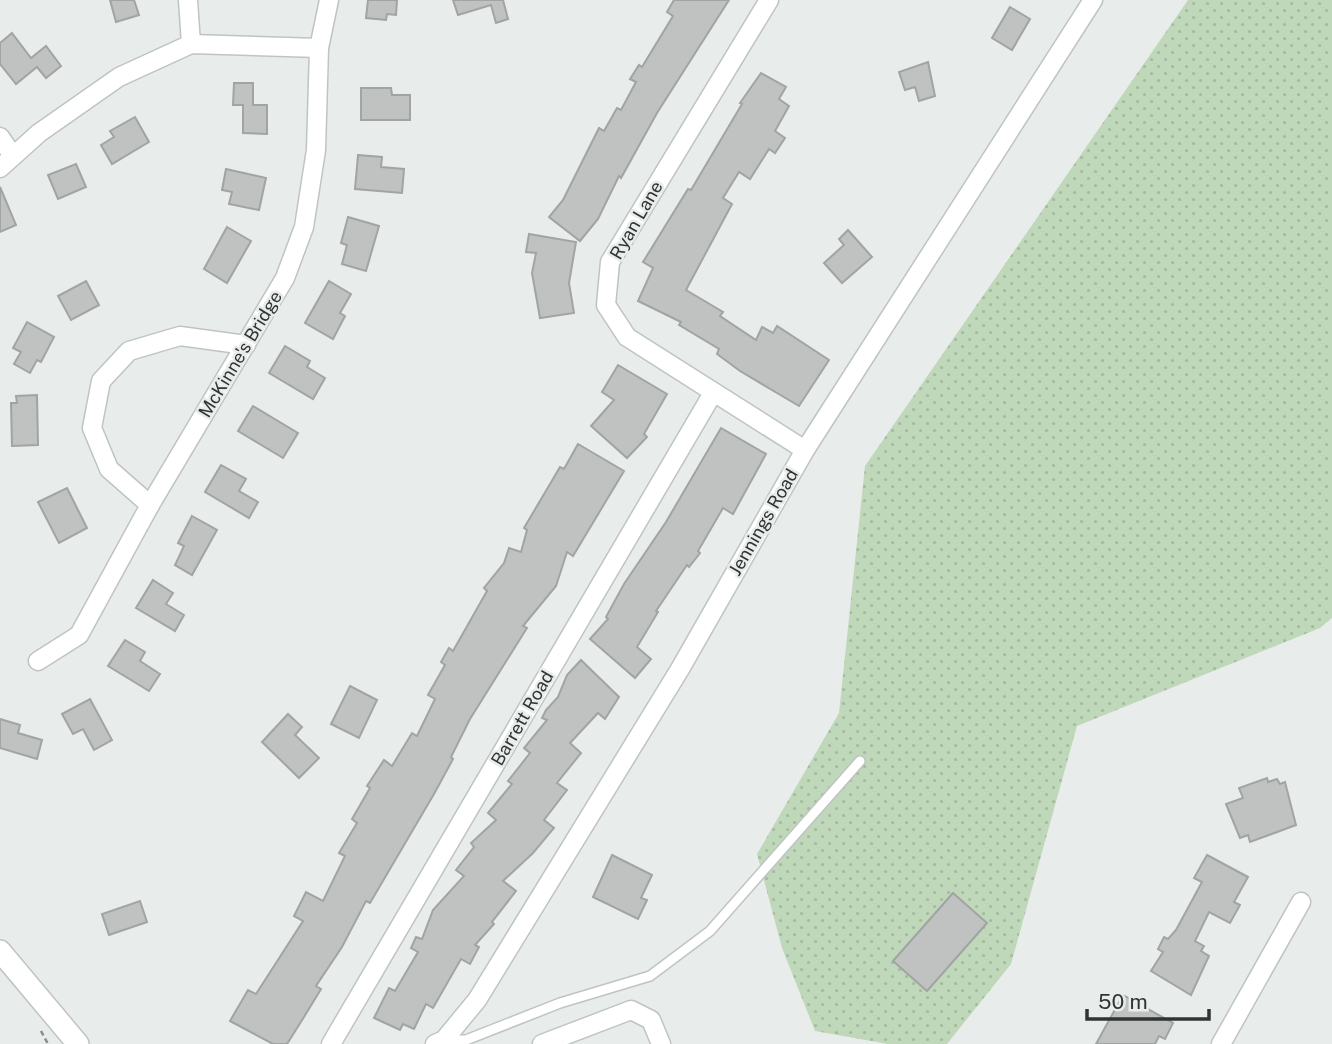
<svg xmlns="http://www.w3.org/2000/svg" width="1332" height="1044" viewBox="0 0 1332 1044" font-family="'Public Sans',sans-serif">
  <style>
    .grass { fill: url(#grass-dots) }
    .building { fill: #bfc2c0; stroke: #a1a4a2; stroke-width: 2 }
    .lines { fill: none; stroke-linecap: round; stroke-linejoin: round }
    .service-casing { stroke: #bfc4c3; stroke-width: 12 }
    .minor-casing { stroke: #bfc4c3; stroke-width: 21 }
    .tertiary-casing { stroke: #bfc4c3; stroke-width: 24 }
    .path { stroke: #8a8d8d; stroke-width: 2.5; stroke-dasharray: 5 3.5; stroke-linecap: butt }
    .service { stroke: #fff; stroke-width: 9 }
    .minor { stroke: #fff; stroke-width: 18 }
    .tertiary { stroke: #fff; stroke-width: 21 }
    .labels { text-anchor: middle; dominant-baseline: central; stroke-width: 5; stroke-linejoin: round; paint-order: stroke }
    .street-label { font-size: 18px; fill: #323434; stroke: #e8eceb }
  </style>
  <defs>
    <pattern id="grass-dots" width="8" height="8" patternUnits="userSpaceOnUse" patternTransform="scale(1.75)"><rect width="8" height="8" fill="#bfd8b9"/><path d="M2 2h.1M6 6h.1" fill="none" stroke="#a5baa0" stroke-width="1.8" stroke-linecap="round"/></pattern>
  </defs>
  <rect width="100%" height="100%" fill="#e8eceb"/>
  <path class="grass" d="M 1188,0 L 1332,0 L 1332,618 L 1320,628 L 1077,726 L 1011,964 L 947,1044 L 888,1044 L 815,1031 L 782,948 L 757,854 L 839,713 L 865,466 Z"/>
  <g class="building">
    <path d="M 110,0 L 134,0 L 139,15 L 116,22 Z"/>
    <path d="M 368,0 L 397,0 L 396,15 L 387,14 L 386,20 L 366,18 Z"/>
    <path d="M 453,0 L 503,0 L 508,19 L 496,23 L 491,5 L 458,15 Z"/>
    <path d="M 674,0 L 729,0 L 657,113 L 621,178 L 619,176 L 598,219 L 580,241 L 549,217 L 563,200 L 599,128 L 604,131 L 617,108 L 621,110 L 636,82 L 630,79 L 639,65 L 642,67 L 673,16 L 667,12 Z"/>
    <path d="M 1010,7 L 1030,19 L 1012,50 L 992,38 Z"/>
    <path d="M 12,33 L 31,58 L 46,46 L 61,66 L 46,78 L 37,67 L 16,84 L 0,64 L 0,43 Z"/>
    <path d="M 928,62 L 935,96 L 919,101 L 915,87 L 905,90 L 899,72 Z"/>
    <path d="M 761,73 L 786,87 L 779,99 L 789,106 L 775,131 L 785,138 L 775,153 L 769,149 L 750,179 L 739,172 L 723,198 L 732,204 L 686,290 L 723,312 L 720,316 L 756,340 L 762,327 L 773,333 L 777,326 L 829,360 L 799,406 L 740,371 L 717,354 L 719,349 L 679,325 L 681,322 L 638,301 L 653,268 L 643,262 L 688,189 L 691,190 L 742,104 L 740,103 Z"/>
    <path d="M 234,83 L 253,83 L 253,105 L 267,105 L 267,134 L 243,133 L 243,105 L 233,105 Z"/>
    <path d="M 361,88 L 391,88 L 392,95 L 410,95 L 410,120 L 361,120 Z"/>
    <path d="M 135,117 L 149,142 L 112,164 L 101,145 L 114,137 L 110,131 Z"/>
    <path d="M 358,155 L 382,157 L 381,167 L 404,169 L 402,193 L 355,189 Z"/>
    <path d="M 76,164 L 86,187 L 58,199 L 48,175 Z"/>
    <path d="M 226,169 L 266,178 L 259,210 L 229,204 L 232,192 L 222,190 Z"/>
    <path d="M 0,187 L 16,225 L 0,232 Z"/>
    <path d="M 348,217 L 379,226 L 366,271 L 342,264 L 347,245 L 341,243 Z"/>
    <path d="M 227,227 L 251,241 L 227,283 L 204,269 Z"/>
    <path d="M 848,230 L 872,257 L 842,283 L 824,263 L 844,245 L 839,239 Z"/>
    <path d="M 529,234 L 576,242 L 569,283 L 574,313 L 540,318 L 532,273 L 536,253 L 526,252 Z"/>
    <path d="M 86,281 L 99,305 L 71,320 L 58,296 Z"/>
    <path d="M 329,281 L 351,294 L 340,313 L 345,316 L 333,339 L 305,323 Z"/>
    <path d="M 27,322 L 54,337 L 41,362 L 37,360 L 30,373 L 14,364 L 21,352 L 13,348 Z"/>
    <path d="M 285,346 L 310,361 L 307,367 L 325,378 L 313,399 L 269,373 Z"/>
    <path d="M 618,365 L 667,394 L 644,434 L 647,437 L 627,458 L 591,426 L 614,400 L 602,392 Z"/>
    <path d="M 37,395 L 38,445 L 12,446 L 11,403 L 17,403 L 16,396 Z"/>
    <path d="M 253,406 L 298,433 L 283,458 L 238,431 Z"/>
    <path d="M 721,428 L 766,454 L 733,514 L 723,508 L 698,551 L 700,553 L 689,567 L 687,565 L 656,611 L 658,612 L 637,647 L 651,659 L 635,678 L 590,639 L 608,619 L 606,617 L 624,584 L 666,522 Z"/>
    <path d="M 578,444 L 624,471 L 573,556 L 567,552 L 556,586 L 523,626 L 527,628 L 470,719 L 451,757 L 453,759 L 434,794 L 370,903 L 366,901 L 342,947 L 316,986 L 321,989 L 304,1017 L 287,1044 L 273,1044 L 230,1021 L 248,990 L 256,994 L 303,921 L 294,916 L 306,892 L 323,901 L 345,856 L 339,853 L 357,823 L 352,819 L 370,788 L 367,786 L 384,760 L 392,766 L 412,733 L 417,736 L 435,699 L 428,695 L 445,665 L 441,662 L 449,648 L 453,651 L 487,591 L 484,588 L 504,563 L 509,548 L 521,552 L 527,530 L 524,528 L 560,467 L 564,469 Z"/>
    <path d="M 221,465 L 246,479 L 239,491 L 258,502 L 249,518 L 205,492 Z"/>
    <path d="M 67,488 L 87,528 L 59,543 L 38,502 Z"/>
    <path d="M 192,516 L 217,530 L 192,575 L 175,565 L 184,546 L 178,543 Z"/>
    <path d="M 153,580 L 173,593 L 166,604 L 184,615 L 175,631 L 136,608 Z"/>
    <path d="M 125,640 L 145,652 L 140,661 L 160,674 L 149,691 L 108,666 Z"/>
    <path d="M 581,660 L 619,697 L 605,719 L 598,713 L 570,743 L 581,753 L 557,783 L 567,790 L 544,820 L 554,828 L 533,853 L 503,881 L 516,891 L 492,922 L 494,924 L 475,945 L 479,947 L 470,964 L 461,959 L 433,1008 L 426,1004 L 414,1029 L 403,1024 L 400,1030 L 374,1018 L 389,988 L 395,991 L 418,952 L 411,948 L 416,937 L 422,939 L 433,910 L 464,876 L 456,870 L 474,847 L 471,843 L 496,820 L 488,813 L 512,784 L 508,781 L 530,753 L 524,748 L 547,720 L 542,718 L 546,710 L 558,697 L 567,675 Z"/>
    <path d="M 350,686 L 377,700 L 359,738 L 331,724 Z"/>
    <path d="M 90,699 L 112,740 L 94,750 L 83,729 L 73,734 L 62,714 Z"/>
    <path d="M 288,714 L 302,727 L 295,735 L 319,758 L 299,778 L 262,742 Z"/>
    <path d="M 0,719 L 20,725 L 18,733 L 42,740 L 37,759 L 0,748 Z"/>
    <path d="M 1267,778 L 1268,782 L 1277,779 L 1280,784 L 1285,782 L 1296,825 L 1250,842 L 1248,835 L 1240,838 L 1226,804 L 1243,798 L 1239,788 Z"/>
    <path d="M 612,855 L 652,875 L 641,898 L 647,900 L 638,919 L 593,897 Z"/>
    <path d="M 1207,855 L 1248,877 L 1234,902 L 1240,905 L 1230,923 L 1209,912 L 1195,941 L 1204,946 L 1201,951 L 1209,956 L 1191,995 L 1151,971 L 1163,952 L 1158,949 L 1164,937 L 1168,939 L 1176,930 L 1202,882 L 1194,878 Z"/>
    <path d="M 953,893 L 987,923 L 927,991 L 893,961 Z"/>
    <path d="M 140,901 L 147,922 L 109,935 L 102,914 Z"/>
    <path d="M 1123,995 L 1173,1023 L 1165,1039 L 1159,1036 L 1155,1044 L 1096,1044 Z"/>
  </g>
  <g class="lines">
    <g class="service-casing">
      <path id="service" d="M 445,1040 L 466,1040 L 560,1003 L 650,976 L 710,931 L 860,761"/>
    </g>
    <g class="minor-casing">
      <g id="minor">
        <path d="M 188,0 L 191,44"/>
        <path d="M 769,0 L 610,262 L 606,305 L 627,337 L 805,450"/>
        <path d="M 0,137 L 13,156"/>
        <path d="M 0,168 L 39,133 L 119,77 L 191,44 L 319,48"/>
        <path d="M 150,505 L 109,469 L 92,428 L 101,381 L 129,351 L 180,336 L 246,345"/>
        <path d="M 38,661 L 79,635 L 150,505 L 285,278 L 304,227 L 316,150 L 319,48 L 329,0"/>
        <path d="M 331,1044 L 713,393"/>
        <path d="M 435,1044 L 444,1040 L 477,1000 L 680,669 L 805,450 L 1093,0"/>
        <path d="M 542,1044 L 631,1010 L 651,1020 L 661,1044"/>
        <path d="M 1221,1044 L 1301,902"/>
      </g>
    </g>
    <g class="tertiary-casing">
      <path id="tertiary" d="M 0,951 L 78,1044"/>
    </g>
    <path class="path" d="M 41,1031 L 48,1044"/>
    <use href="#service" class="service"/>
    <use href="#minor" class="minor"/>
    <use href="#tertiary" class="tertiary"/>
  </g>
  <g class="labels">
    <g class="street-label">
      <text transform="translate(636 220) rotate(-60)">Ryan Lane</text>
      <text transform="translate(240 354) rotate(-59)">McKinne's Bridge</text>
      <text transform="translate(763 522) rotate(-60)">Jennings Road</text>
      <text transform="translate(522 718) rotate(-60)">Barrett Road</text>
    </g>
  </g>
  <path d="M1087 1009v10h122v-10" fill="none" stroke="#323434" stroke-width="3.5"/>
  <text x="1098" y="1009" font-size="21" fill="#323434" stroke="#e8eceb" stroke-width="5" paint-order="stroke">50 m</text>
</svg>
